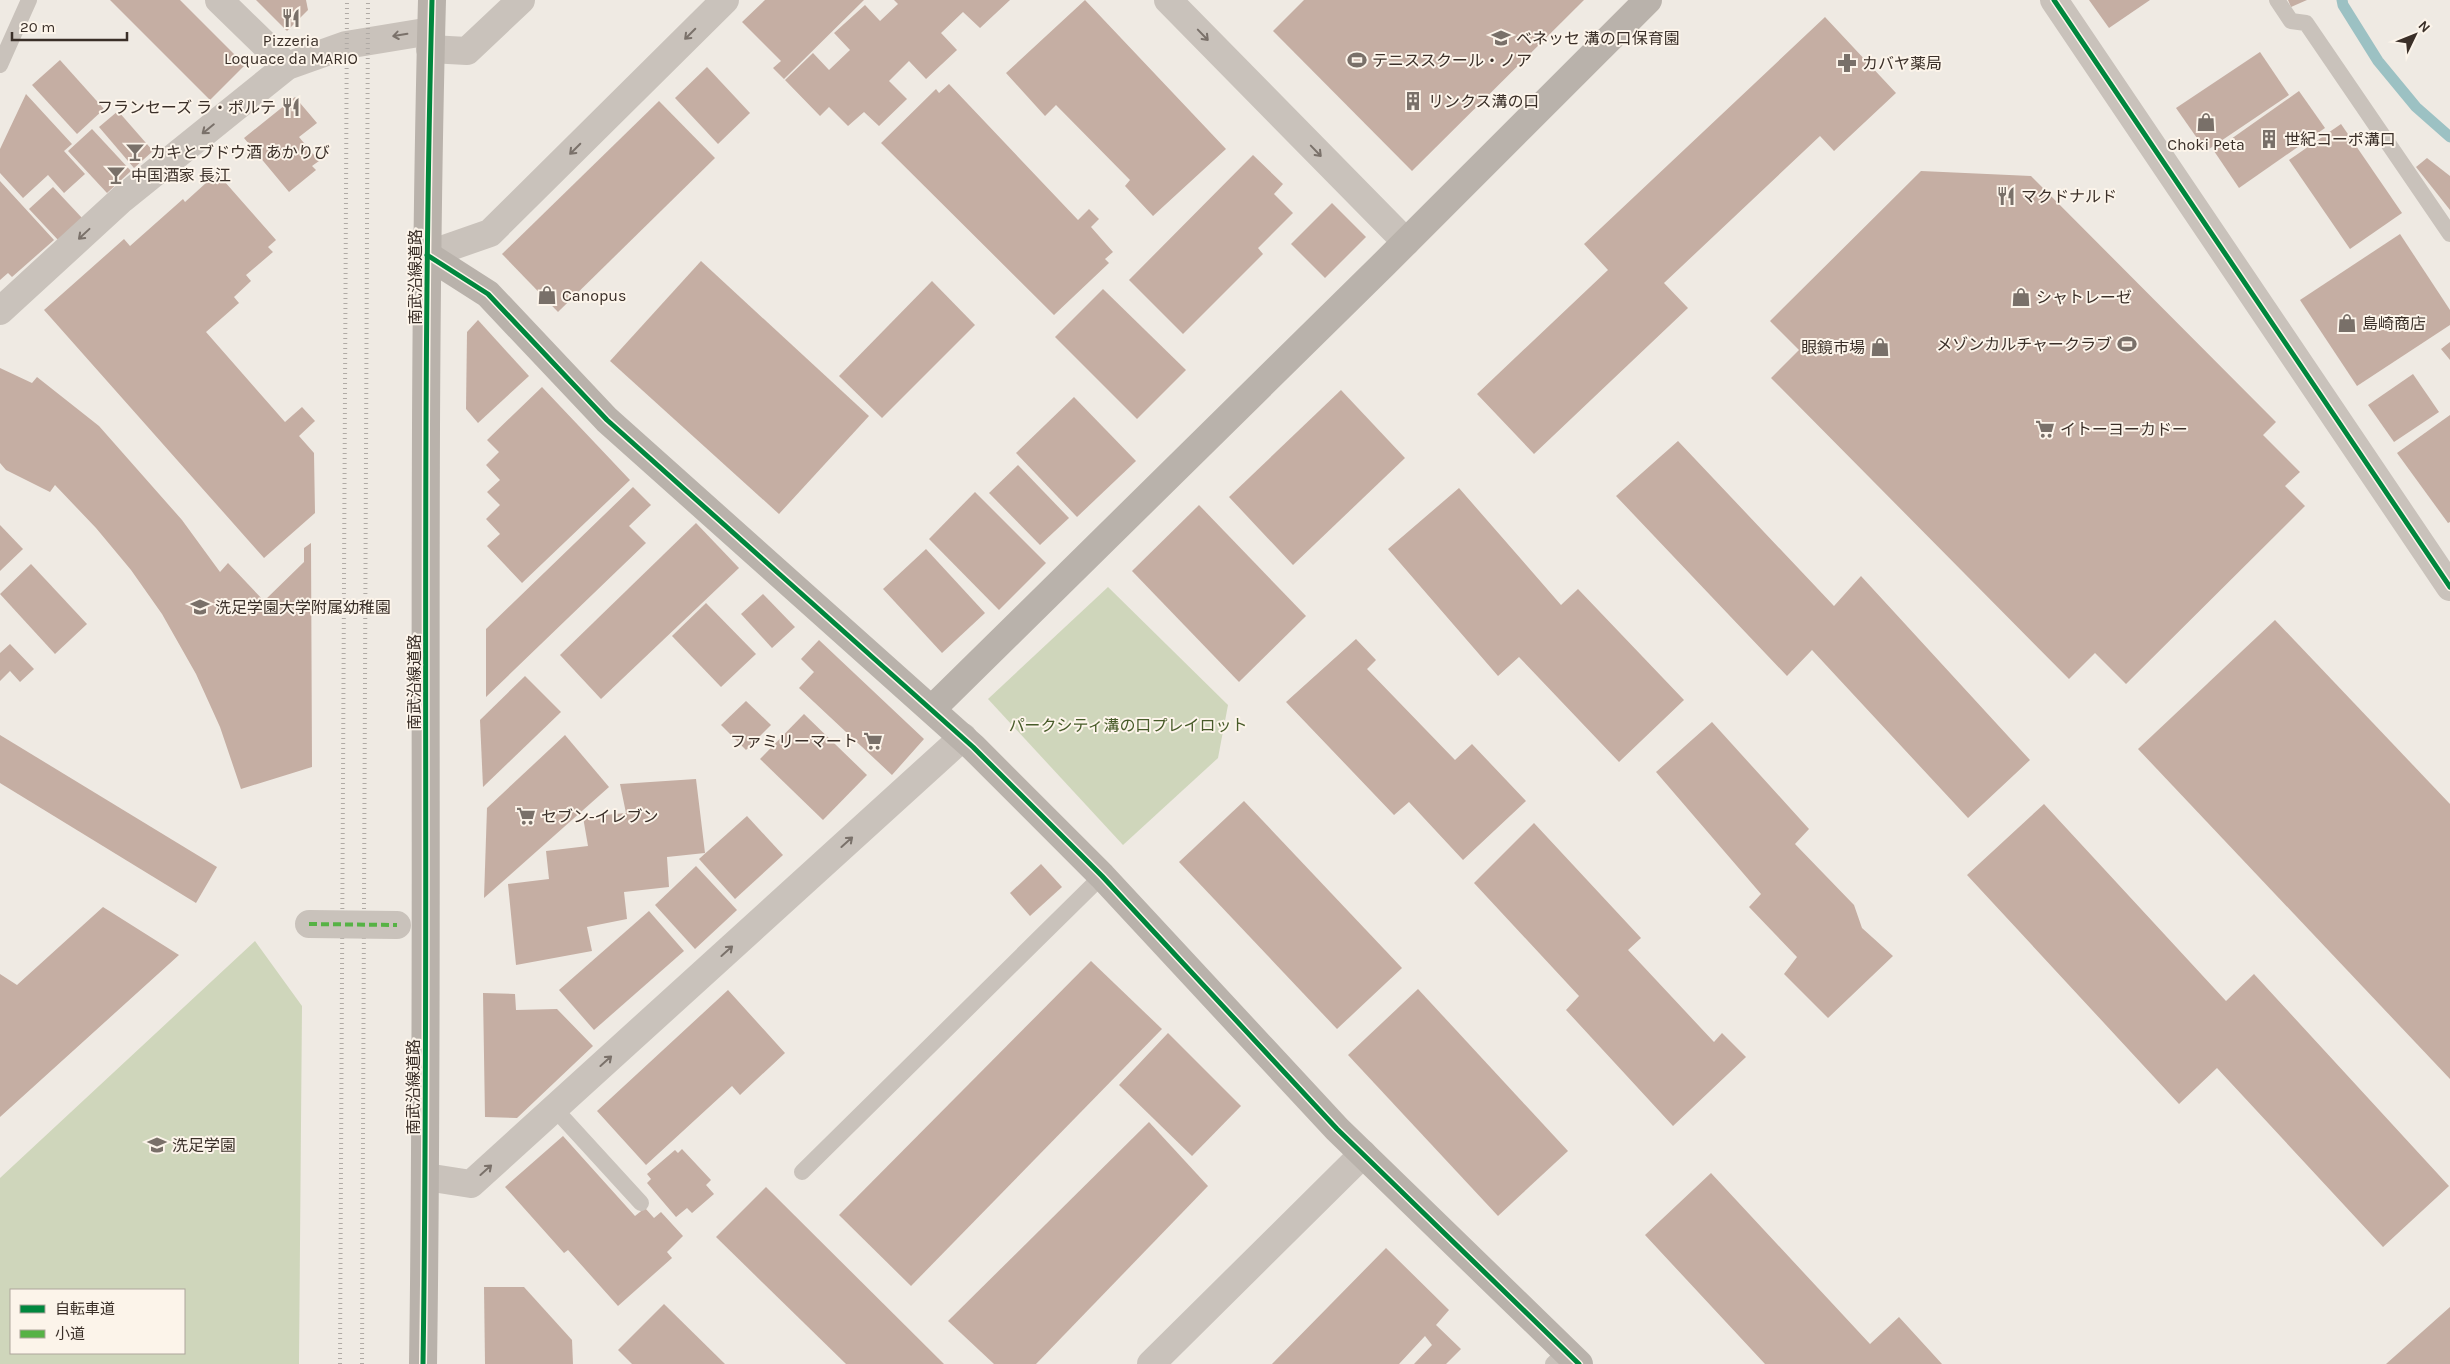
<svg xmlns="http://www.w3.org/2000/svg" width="2450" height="1364" viewBox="0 0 2450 1364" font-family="Karla,'Noto Sans JP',sans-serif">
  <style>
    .green { fill: #cfd6bb; fill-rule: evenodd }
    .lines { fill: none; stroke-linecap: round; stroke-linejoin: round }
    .stream { stroke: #9cc1c3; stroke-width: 11 }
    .building { fill: #c5aea3 }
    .lane { stroke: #c9c2bb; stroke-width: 16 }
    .street { stroke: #c9c2bb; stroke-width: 28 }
    .secondary { stroke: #b9b2ab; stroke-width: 28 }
    .rail { stroke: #b0aaa5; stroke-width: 4; stroke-dasharray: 1 4; stroke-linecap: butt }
    .street-bridge { stroke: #c9c2bb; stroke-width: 28 }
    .quiet { stroke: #56b245; stroke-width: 4; stroke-dasharray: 8 4; stroke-linecap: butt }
    .cycleway-casing { stroke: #fcf4ea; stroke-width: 8 }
    .cycleway { stroke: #00873e; stroke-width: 5 }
    .oneway { stroke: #7a716a }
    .labels { text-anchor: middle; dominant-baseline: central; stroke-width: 4; stroke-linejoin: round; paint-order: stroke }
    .poi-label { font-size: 16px; fill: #3a2f28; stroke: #fcf4ea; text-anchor: start }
    .street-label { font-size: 16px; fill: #3a2f28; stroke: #fcf4ea }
    .park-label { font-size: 16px; fill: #475b29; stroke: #fcf4ea }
  </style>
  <rect width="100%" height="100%" fill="#efeae3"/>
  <g class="green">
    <path d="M 1108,587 L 1228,705 L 1218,758 L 1123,845 L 988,699 Z"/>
    <path d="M 255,941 L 302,1006 L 299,1364 L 0,1364 L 0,1178 ZM 184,1290 L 184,1353 L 11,1353 L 11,1290 Z"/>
  </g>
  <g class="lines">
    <path class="stream" d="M 2342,0 L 2343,5 L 2378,61 L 2416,107 L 2450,137"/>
  </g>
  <g class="building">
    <path d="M 110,0 L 180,0 L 245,65 L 210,100 Z"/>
    <path d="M 256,0 L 306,0 L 308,10 L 287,31 Z"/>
    <path d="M 765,0 L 864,0 L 784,79 L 773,68 L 781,61 L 742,22 Z"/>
    <path d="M 894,0 L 1010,0 L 980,28 L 963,12 L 941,33 L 957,50 L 926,79 L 909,61 L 889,81 L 907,99 L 879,126 L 864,112 L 848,126 L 829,107 L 820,116 L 785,80 L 813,53 L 829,70 L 850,50 L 834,33 L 865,5 L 880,21 L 898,4 Z"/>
    <path d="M 1085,0 L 1226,149 L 1153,216 L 1125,186 L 1130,180 L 1056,105 L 1045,116 L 1006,73 Z"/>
    <path d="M 1304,0 L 1584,0 L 1412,171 L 1273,31 Z"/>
    <path d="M 2089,0 L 2150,0 L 2109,28 Z"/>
    <path d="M 2288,0 L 2307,0 L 2291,7 Z"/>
    <path d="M 1825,17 L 1896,93 L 1834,151 L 1820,136 L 1664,283 L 1688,308 L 1534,454 L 1477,394 L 1608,270 L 1584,244 Z"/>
    <path d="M 2260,52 L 2289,95 L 2206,151 L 2176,108 Z"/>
    <path d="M 60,60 L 104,109 L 77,134 L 32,85 Z"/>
    <path d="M 707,67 L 750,113 L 718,144 L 675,98 Z"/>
    <path d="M 949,84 L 1078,220 L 1089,209 L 1099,219 L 1091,227 L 1113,252 L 1105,259 L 1109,263 L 1054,315 L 881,143 L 936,89 L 939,93 Z"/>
    <path d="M 2299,91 L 2325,128 L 2239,188 L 2214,151 Z"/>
    <path d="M 26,94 L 72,144 L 64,151 L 85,174 L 64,193 L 48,175 L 23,198 L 0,173 L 0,149 Z"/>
    <path d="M 295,97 L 317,123 L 299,137 L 319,161 L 312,166 L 316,170 L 289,192 L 244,138 Z"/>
    <path d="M 659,101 L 715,158 L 558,312 L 502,254 Z"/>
    <path d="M 118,111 L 153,151 L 134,168 L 99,127 Z"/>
    <path d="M 2341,124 L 2402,213 L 2350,249 L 2289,160 Z"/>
    <path d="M 92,129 L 131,171 L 107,193 L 68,151 Z"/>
    <path d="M 1253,155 L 1283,184 L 1274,194 L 1293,213 L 1258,248 L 1263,254 L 1183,334 L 1129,280 Z"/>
    <path d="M 2427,158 L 2450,176 L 2450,210 L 2416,167 Z"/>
    <path d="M 1921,171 L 2031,176 L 2276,422 L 2263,435 L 2300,472 L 2285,486 L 2305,506 L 2126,684 L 2095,653 L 2069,679 L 1771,378 L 1799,350 L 1770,321 Z"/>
    <path d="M 217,173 L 276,240 L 268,247 L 273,252 L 246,275 L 251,281 L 234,297 L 239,303 L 206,332 L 285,422 L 302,407 L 315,421 L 299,436 L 314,453 L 315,513 L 264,558 L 44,310 L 124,239 L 130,246 L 183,199 L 185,202 Z"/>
    <path d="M 0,181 L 54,240 L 12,277 L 8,273 L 0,280 Z"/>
    <path d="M 53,187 L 83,219 L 59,241 L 29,209 Z"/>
    <path d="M 1332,203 L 1366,237 L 1325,278 L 1291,244 Z"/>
    <path d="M 2400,234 L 2450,310 L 2450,325 L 2357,386 L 2300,300 Z"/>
    <path d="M 701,261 L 869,416 L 779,514 L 610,361 Z"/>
    <path d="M 932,281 L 975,325 L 882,418 L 839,376 Z"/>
    <path d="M 1103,289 L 1186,370 L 1137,419 L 1055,337 Z"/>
    <path d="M 478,320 L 529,376 L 478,423 L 466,409 L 467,332 Z"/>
    <path d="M 2450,342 L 2450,360 L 2441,349 Z"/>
    <path d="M 0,368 L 32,383 L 37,377 L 99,426 L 182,520 L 220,572 L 228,563 L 264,601 L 304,562 L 304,548 L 311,543 L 312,767 L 241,789 L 220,727 L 196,674 L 162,614 L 131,570 L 96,528 L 55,485 L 50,492 L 6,470 L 0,463 Z"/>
    <path d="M 2413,374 L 2439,412 L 2394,442 L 2368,405 Z"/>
    <path d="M 542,387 L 630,480 L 522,583 L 487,546 L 500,534 L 486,519 L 500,505 L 487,492 L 500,480 L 486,465 L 499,452 L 487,440 Z"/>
    <path d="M 1341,390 L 1405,458 L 1293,565 L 1229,497 Z"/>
    <path d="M 1074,397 L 1136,461 L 1077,517 L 1016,453 Z"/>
    <path d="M 2450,415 L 2450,522 L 2448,523 L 2397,453 Z"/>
    <path d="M 1678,441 L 1834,606 L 1861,576 L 2030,760 L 1968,818 L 1812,650 L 1787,676 L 1616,496 Z"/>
    <path d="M 1018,465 L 1069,518 L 1040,545 L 989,493 Z"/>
    <path d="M 633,487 L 651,505 L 629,526 L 646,543 L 486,697 L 486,629 Z"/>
    <path d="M 1459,488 L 1561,605 L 1578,589 L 1684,700 L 1619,762 L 1519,657 L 1498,676 L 1388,549 Z"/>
    <path d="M 975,492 L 1046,563 L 999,610 L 929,539 Z"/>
    <path d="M 1199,505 L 1306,616 L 1239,682 L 1132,571 Z"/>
    <path d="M 696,523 L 739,568 L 601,699 L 560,655 Z"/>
    <path d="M 0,525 L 23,549 L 0,571 Z"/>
    <path d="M 926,549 L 985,613 L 942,653 L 883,589 Z"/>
    <path d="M 31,564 L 87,624 L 55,654 L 0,594 Z"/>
    <path d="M 763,594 L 795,627 L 772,648 L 741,614 Z"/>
    <path d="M 706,603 L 756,654 L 721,687 L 672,636 Z"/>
    <path d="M 2275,620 L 2450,804 L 2450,1079 L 2138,749 Z"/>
    <path d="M 1356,639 L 1376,660 L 1367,669 L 1455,760 L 1472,744 L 1526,801 L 1463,860 L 1409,802 L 1394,815 L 1286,702 Z"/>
    <path d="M 819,640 L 924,739 L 892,775 L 799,688 L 814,672 L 801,659 Z"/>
    <path d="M 10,644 L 34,669 L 20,682 L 10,671 L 0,681 L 0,653 Z"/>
    <path d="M 525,676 L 561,712 L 483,787 L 480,720 Z"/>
    <path d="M 746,701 L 771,725 L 746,750 L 721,725 Z"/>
    <path d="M 804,714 L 867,775 L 823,820 L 760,759 Z"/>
    <path d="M 1712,722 L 1809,829 L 1795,844 L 1854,905 L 1862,928 L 1893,956 L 1828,1018 L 1784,974 L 1797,957 L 1749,907 L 1761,894 L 1656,772 Z"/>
    <path d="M 0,735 L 217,867 L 196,903 L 0,783 Z"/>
    <path d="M 565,735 L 609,787 L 484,898 L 487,808 Z"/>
    <path d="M 696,779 L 705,853 L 667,857 L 669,887 L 624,892 L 627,919 L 587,927 L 592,951 L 516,965 L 508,884 L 549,879 L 546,851 L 588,846 L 583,817 L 626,813 L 620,784 Z"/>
    <path d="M 1244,801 L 1402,968 L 1337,1029 L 1179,862 Z"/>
    <path d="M 2044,804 L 2226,1001 L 2254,974 L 2449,1186 L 2383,1247 L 2217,1068 L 2179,1104 L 1967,875 Z"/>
    <path d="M 747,816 L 783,855 L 735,899 L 699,859 Z"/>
    <path d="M 1534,823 L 1641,938 L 1628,950 L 1714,1042 L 1722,1033 L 1746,1057 L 1673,1126 L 1566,1010 L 1579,996 L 1474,883 Z"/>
    <path d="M 1041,864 L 1062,887 L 1030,916 L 1010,893 Z"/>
    <path d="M 696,866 L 737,910 L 695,949 L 655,905 Z"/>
    <path d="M 103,907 L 179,955 L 0,1117 L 0,974 L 17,985 Z"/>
    <path d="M 649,911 L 684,951 L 594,1030 L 559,990 Z"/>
    <path d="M 1091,961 L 1162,1029 L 911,1286 L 839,1215 Z"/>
    <path d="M 1418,989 L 1568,1151 L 1498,1216 L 1348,1055 Z"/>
    <path d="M 728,990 L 785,1053 L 740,1095 L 732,1086 L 646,1165 L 597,1111 Z"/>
    <path d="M 483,993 L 515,994 L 516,1010 L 557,1009 L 593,1046 L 517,1118 L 485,1117 Z"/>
    <path d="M 1168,1033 L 1241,1106 L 1192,1156 L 1119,1085 Z"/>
    <path d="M 1149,1122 L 1208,1186 L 1036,1364 L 994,1364 L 948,1321 Z"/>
    <path d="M 563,1136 L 635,1216 L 645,1208 L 654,1218 L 661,1212 L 683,1236 L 667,1252 L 672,1258 L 618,1306 L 568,1250 L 564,1253 L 505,1187 Z"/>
    <path d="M 682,1149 L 711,1180 L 706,1185 L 714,1194 L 692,1213 L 687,1208 L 676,1217 L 647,1183 L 651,1179 L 647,1174 L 675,1150 L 678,1153 Z"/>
    <path d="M 1711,1173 L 1870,1344 L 1899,1317 L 1942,1364 L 1765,1364 L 1645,1235 Z"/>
    <path d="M 766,1187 L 944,1364 L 846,1364 L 716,1237 Z"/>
    <path d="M 1386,1248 L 1449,1310 L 1436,1325 L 1461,1349 L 1446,1364 L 1414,1364 L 1432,1345 L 1425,1336 L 1399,1364 L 1272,1364 Z"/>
    <path d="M 484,1287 L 524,1287 L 572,1340 L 573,1364 L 485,1364 Z"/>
    <path d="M 664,1304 L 725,1364 L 632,1364 L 618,1350 Z"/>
    <path d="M 2450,1307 L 2450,1364 L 2386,1364 Z"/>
  </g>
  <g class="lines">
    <g class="lane">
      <path d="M 2277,0 L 2291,21 L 2306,23 L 2450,234"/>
      <path d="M 0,65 L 29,0"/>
      <path d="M 554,1108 L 641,1203"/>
      <path d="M 802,1172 L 1102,876"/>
      <path d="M 1553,1364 L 1566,1351"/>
    </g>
    <g class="street">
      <path d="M 219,0 L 287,66"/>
      <path d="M 1168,0 L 1406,242"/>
      <path d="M 2054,0 L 2450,587"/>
      <path d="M 430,49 L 467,51 L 521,0"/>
      <path d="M 427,255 L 490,233 L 725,0"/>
      <path d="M 0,311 L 122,199 L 287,66 L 346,45 L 431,31"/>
      <path d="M 426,1177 L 471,1184 L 963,737"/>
      <path d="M 1151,1364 L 1363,1154"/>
    </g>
    <g class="secondary">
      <path d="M 427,255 L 488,294 L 607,420 L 973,747 L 1102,876 L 1337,1129 L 1579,1364"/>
      <path d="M 932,709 L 1385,263 L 1648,0"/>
      <path d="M 423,1364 C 430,909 420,454 432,0"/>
    </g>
    <g class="rail">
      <path d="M 340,1364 L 347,0"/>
      <path d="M 362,1364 L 368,0"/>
    </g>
    <path class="street-bridge" d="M 309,924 L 397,925"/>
    <path class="quiet" d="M 309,924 L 397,925"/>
    <g class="cycleway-casing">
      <g id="cycleway">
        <path d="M 2054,0 L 2450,587"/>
        <path d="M 427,255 L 488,294 L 607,420 L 973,747 L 1102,876 L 1337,1129 L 1579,1364"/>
        <path d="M 423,1364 C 430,909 420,454 432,0"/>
      </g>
    </g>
    <use href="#cycleway" class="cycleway"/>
  </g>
  <defs><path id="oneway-shaft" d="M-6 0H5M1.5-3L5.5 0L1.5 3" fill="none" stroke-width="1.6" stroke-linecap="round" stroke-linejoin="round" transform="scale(1.25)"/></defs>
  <g class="oneway">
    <use href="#oneway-shaft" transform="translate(690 34) rotate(135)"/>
    <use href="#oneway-shaft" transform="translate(400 35) rotate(171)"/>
    <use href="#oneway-shaft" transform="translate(1203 35) rotate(46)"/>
    <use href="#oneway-shaft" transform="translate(208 129) rotate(141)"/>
    <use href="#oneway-shaft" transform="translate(575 149) rotate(135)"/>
    <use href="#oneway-shaft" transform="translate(1316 151) rotate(46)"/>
    <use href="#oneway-shaft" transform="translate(84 234) rotate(137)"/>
    <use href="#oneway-shaft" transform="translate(847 842) rotate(-42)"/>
    <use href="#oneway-shaft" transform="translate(727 951) rotate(-42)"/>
    <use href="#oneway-shaft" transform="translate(606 1061) rotate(-42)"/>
    <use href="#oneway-shaft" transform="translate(486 1170) rotate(-42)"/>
  </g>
  <defs>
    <g id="restaurant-bare" transform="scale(1.5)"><path d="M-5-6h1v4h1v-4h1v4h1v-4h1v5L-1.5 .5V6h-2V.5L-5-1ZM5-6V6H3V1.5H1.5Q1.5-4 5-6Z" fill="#797069" stroke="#fcf4ea" stroke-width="2.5" paint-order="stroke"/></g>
    <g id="school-bare" transform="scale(1.5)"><path d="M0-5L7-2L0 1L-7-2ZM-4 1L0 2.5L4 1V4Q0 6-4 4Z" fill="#797069" stroke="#fcf4ea" stroke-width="2.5" paint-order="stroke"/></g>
    <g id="stadium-bare" transform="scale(1.5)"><path d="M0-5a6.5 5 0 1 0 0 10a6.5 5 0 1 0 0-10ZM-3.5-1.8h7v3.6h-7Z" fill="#797069" stroke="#fcf4ea" stroke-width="2.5" paint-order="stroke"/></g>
    <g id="pharmacy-bare" transform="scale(1.5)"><path d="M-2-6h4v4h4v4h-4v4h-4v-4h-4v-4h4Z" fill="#797069" stroke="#fcf4ea" stroke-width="2.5" paint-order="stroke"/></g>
    <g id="building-bare" transform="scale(1.5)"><path d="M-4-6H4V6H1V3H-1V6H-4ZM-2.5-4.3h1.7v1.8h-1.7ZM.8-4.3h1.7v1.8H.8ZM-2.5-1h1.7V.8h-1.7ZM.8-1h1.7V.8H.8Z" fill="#797069" stroke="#fcf4ea" stroke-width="2.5" paint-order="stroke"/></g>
    <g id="shop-bare" transform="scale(1.5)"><path d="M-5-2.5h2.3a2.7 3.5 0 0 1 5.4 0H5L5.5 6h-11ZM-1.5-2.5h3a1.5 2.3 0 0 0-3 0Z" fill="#797069" stroke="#fcf4ea" stroke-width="2.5" paint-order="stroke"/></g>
    <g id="bar-bare" transform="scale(1.5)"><path d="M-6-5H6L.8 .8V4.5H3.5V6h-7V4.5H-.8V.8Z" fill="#797069" stroke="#fcf4ea" stroke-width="2.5" paint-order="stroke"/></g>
    <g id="supermarket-bare" transform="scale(1.5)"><path d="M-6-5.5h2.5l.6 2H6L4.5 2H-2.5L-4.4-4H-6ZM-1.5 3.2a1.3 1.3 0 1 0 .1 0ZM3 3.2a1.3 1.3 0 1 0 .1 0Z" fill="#797069" stroke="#fcf4ea" stroke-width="2.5" paint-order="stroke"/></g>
    <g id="university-bare" transform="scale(1.5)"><path d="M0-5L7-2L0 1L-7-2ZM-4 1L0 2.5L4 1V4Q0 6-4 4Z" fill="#797069" stroke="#fcf4ea" stroke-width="2.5" paint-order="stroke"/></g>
  </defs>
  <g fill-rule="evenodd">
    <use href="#restaurant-bare" x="291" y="18"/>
    <use href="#school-bare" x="1501" y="38"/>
    <use href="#stadium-bare" x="1357" y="60"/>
    <use href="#pharmacy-bare" x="1847" y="63"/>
    <use href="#building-bare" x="1413" y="101"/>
    <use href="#restaurant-bare" x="291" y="107"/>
    <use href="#shop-bare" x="2206" y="122"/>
    <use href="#building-bare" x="2269" y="139"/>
    <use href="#bar-bare" x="135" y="152"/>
    <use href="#bar-bare" x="116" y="175"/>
    <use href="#restaurant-bare" x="2006" y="196"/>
    <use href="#shop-bare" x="547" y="295"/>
    <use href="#shop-bare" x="2021" y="297"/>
    <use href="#shop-bare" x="2347" y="323"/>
    <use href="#stadium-bare" x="2127" y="344"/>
    <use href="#shop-bare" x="1880" y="347"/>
    <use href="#supermarket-bare" x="2045" y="429"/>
    <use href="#school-bare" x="200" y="607"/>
    <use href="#supermarket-bare" x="873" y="741"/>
    <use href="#supermarket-bare" x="526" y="816"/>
    <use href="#university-bare" x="157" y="1145"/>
  </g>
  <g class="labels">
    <g class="poi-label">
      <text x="1516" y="38">ベネッセ 溝の口保育園</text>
      <text x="291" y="40" text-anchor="middle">Pizzeria<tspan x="291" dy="18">Loquace da MARIO</tspan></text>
      <text x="1372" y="60">テニススクール・ノア</text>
      <text x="1862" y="63">カバヤ薬局</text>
      <text x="1428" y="101">リンクス溝の口</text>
      <text x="276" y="107" text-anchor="end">フランセーズ ラ・ポルテ</text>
      <text x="2284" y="139">世紀コーポ溝口</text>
      <text x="2206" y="144" text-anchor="middle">Choki Peta</text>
      <text x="150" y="152">カキとブドウ酒 あかりび</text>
      <text x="131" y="175">中国酒家 長江</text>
      <text x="2021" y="196">マクドナルド</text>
      <text x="562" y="295">Canopus</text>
      <text x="2036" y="297">シャトレーゼ</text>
      <text x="2362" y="323">島崎商店</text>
      <text x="2112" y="344" text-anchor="end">メゾンカルチャークラブ</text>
      <text x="1865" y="347" text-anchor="end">眼鏡市場</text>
      <text x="2060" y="429">イトーヨーカドー</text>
      <text x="215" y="607">洗足学園大学附属幼稚園</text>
      <text x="858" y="741" text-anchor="end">ファミリーマート</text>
      <text x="541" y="816">セブン-イレブン</text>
      <text x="172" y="1145">洗足学園</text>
    </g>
    <g class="street-label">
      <text transform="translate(415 277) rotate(-90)">南武沿線道路</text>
      <text transform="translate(414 682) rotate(-90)">南武沿線道路</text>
      <text transform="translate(413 1087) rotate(-90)">南武沿線道路</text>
    </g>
    <g class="park-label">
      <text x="1128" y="725">パークシティ溝の口プレイロット</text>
    </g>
  </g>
  <rect x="10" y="1289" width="175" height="65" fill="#fcf4ea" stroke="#aea59c"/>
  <rect x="20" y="1305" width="25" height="8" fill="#00873e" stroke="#aea59c"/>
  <text x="55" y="1314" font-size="15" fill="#3a2f28">自転車道</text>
  <rect x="20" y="1330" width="25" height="8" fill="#56b245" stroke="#aea59c"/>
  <text x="55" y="1339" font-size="15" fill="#3a2f28">小道</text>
  <g transform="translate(2415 35) rotate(47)" stroke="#fcf4ea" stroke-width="4" paint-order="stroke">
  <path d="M0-4L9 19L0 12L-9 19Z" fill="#3a2f28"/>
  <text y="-8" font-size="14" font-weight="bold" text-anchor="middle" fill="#3a2f28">N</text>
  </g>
  <path d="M12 32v8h115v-8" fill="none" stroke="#3a2f28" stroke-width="2.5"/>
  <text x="20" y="32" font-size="15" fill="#3a2f28" stroke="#fcf4ea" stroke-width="4" paint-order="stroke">20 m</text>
</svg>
